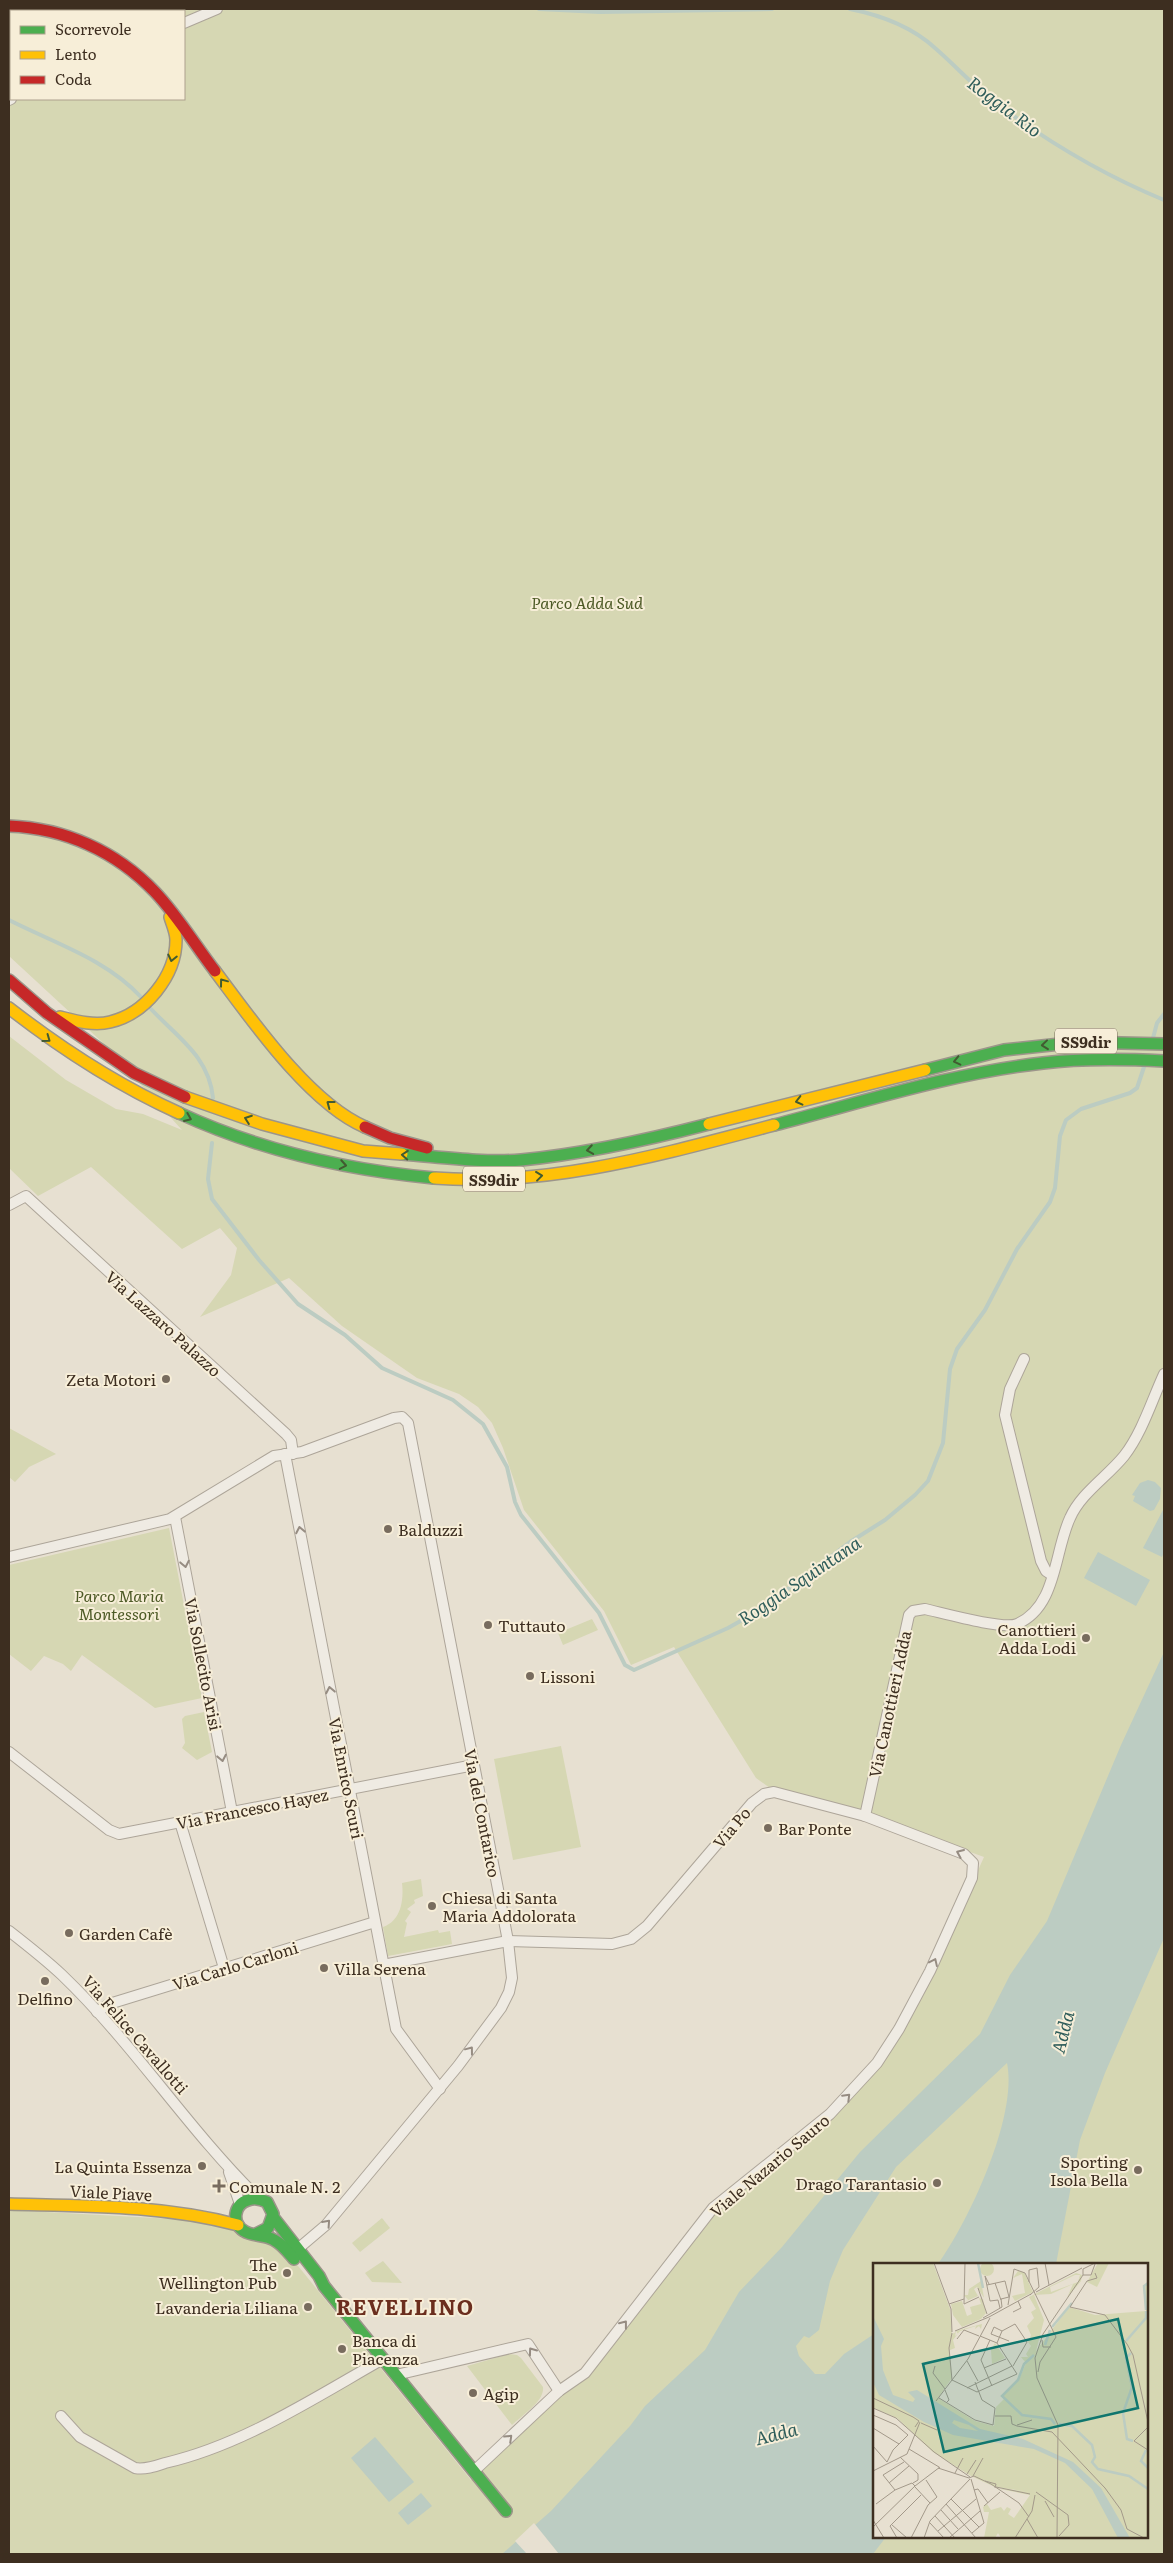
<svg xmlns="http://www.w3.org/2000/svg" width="1173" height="2563" viewBox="0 0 1173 2563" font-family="Literata,serif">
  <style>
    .green { fill: #d6d7b3; fill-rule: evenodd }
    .water { fill: #bcccc2 }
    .pier { fill: #e7e0d1 }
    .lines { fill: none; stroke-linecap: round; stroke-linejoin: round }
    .stream { stroke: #bcccc2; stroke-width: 4 }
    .street-casing { stroke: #ada599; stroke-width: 12 }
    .fast-casing { stroke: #9c958a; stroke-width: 14 }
    .slow-casing { stroke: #9c958a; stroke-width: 14 }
    .jam-casing { stroke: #9c958a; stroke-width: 14 }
    .street { stroke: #efebe3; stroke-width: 10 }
    .fast { stroke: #4caf50; stroke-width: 11 }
    .slow { stroke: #ffc107; stroke-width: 11 }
    .jam { stroke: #c62828; stroke-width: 11 }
    .oneway { stroke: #425b31 }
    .oneway2 { stroke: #968c82 }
    .poi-dot { fill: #786c5e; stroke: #f7eed8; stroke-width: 2 }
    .labels { text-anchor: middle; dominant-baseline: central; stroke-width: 4; stroke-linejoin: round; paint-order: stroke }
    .shield { fill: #f7eed8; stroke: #756857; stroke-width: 1 }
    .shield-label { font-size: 15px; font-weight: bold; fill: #3d2e20 }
    .park-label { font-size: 16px; font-style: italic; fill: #4d5a26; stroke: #f7eed8 }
    .street-label { font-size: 16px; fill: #3d2e20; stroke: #f7eed8 }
    .poi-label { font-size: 16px; fill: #3d2e20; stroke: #f7eed8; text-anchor: start }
    .water-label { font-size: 18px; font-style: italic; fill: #2f5d5a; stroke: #f7eed8 }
    .district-label { font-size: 21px; font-weight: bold; letter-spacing: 1px; fill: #6b2e1e; stroke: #f7eed8 }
    .inset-river { fill: none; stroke: #bcccc2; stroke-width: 2.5 }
    .inset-road { fill: none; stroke: #a3998a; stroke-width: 1 }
    .view { fill: #0f766e; fill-opacity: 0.15; stroke: #0f766e; stroke-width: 2.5 }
    .inset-edge { fill: none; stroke: #3d2e20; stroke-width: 2.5 }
  </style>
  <rect width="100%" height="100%" fill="#e7e0d1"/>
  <g class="green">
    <path d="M 9,9 L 1164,9 L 1164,2554 L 9,2554 L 9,2210 L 210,2221 L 262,2238 L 286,2251 L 471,2480 L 557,2399 L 715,2210 L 864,2084 L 932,1973 L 984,1857 L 865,1814 L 770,1788 L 756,1778 L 674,1647 L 631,1665 L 604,1611 L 524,1510 L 503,1448 L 492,1423 L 478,1407 L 459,1394 L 417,1378 L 342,1326 L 289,1278 L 200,1317 L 231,1275 L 237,1248 L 220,1228 L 182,1249 L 91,1167 L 38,1196 L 9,1168 L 9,1036 L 66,1080 L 116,1109 L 143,1114 L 182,1130 L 102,1042 L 9,956 ZM 11,11 L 184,11 L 184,99 L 11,99 ZM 874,2264 L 1147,2264 L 1147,2537 L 874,2537 Z"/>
    <path d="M 9,1428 L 56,1454 L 29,1467 L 15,1482 L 9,1477 Z"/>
    <path d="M 169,1528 L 202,1698 L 155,1708 L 82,1655 L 71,1671 L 63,1664 L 44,1656 L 31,1671 L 9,1654 L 9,1565 Z"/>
    <path d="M 592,1619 L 598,1630 L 563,1645 L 558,1633 Z"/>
    <path d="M 204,1712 L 212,1752 L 197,1760 L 182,1748 L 185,1743 L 182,1719 L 185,1716 Z"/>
    <path d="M 561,1746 L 581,1847 L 513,1860 L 494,1759 Z"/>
    <path d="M 421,1879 L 423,1896 L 414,1900 L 415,1903 L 407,1909 L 411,1912 L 405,1921 L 407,1923 L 404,1937 L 438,1930 L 439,1933 L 450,1931 L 452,1944 L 388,1956 L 383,1927 C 401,1921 404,1900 402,1883 Z"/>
    <path d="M 382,2218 L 390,2228 L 360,2252 L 352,2243 Z"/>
    <path d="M 383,2261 L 402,2283 L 372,2282 L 365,2273 Z"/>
    <path d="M 509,2354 L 517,2355 L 521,2358 L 543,2387 C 545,2401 521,2416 512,2425 L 467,2366 Z"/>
  </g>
  <g class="water">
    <path d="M 1148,1480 L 1155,1482 L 1161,1488 L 1160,1499 L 1154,1510 L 1150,1511 L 1133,1501 L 1135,1496 L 1132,1495 L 1140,1483 Z"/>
    <path d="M 1163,1510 L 1164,1552 L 1162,1557 L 1143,1548 Z"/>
    <path d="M 1098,1552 L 1150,1580 L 1136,1606 L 1084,1578 Z"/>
    <path d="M 1164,1652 L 1164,1938 L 1105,2073 L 1080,2140 L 1056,2264 L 938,2264 C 969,2221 1018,2116 1007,2063 L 896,2167 L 843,2250 L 830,2281 L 819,2330 L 809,2338 L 804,2336 L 796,2346 L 799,2356 L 815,2374 L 825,2374 L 844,2354 L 874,2334 L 874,2537 L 886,2537 L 873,2554 L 502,2554 L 551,2511 L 630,2426 L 645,2406 L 705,2350 L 739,2292 L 782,2247 L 860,2152 L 980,2034 L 1010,1975 L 1047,1921 L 1121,1745 Z"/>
    <path d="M 375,2437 L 414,2482 L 389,2502 L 351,2458 Z"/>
    <path d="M 421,2493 L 432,2506 L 408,2525 L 398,2513 Z"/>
  </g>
  <path class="pier" d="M 534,2523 L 559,2554 L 527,2554 L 515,2541 Z"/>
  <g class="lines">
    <g class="stream">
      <path d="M 539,9 L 600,12 L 772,9"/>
      <path d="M 850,9 C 880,15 911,26 935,48 C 957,67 976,89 1000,106 C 1051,144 1106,176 1164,200"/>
      <path d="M 9,920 C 54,943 106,959 141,997"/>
      <path d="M 151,1009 C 177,1037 209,1056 213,1098"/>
      <path d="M 1153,1038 L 1157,1023 L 1164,1014"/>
      <path d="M 212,1143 L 208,1179 L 212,1199 L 259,1260 L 298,1304 L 345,1335 L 382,1368 L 453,1400 L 483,1424 L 507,1467 L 515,1502 L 521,1515 L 599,1613 L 625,1665 L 634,1670 L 728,1628 L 760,1610 L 850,1542 L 885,1520 L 915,1495 L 928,1481 L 943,1443 L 950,1369 L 957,1349 L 985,1310 L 1017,1249 L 1050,1202 L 1055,1188 L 1060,1136 L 1066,1120 L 1081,1109 L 1130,1093 L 1137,1088 L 1145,1064"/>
    </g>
    <g class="street-casing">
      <g id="street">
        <path d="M 184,23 L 217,9"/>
        <path d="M 9,100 L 11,99"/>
        <path d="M 9,1205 L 26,1196 L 286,1434 L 291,1440 L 293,1454"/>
        <path d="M 1024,1359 L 1010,1389 L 1005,1415 L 1041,1561 L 1046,1571 L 1052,1575"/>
        <path d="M 285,1454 L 396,2029 L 440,2089"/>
        <path d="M 175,1517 L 232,1812"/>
        <path d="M 9,1557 L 170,1519 L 274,1456 L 302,1452 L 394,1418 L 402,1417 L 408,1423 L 508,1941 L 512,1978 L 509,1992 L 501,2008 L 458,2066 L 326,2225 L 293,2253"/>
        <path d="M 9,1752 L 109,1830 L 119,1834 L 474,1765"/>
        <path d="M 865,1816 L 909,1615 L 913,1611 L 925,1609 C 943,1613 1003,1630 1017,1624 C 1057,1607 1054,1552 1070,1518 C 1081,1493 1107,1477 1124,1456 C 1142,1433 1152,1400 1164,1374"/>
        <path d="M 180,1822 L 224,1968"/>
        <path d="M 9,1931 C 27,1945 45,1959 62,1975 C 133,2043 187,2128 257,2197"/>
        <path d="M 383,1965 L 508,1941 L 612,1944 L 631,1939 L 647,1926 L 752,1803 L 764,1794 L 774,1792 L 865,1816 L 964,1854 L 973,1863 L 972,1878 L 930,1971 L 899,2029 L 877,2063 L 830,2114 L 713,2208 L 585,2373 L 559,2391 L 474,2471"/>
        <path d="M 97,2012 L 109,2004 L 375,1922"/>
        <path d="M 229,2172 L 240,2204"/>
        <path d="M 396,2375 L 528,2344 L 559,2391"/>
        <path d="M 61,2416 L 80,2437 L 135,2468 C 145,2470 156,2466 165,2463 C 243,2445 314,2398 383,2359"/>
      </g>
    </g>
    <g class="fast-casing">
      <g id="fast">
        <path d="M 925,1070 L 1004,1050 L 1079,1042 L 1164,1044"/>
        <path d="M 179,1113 C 259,1150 347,1170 434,1178"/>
        <path d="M 774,1125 C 863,1102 952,1073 1043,1063 C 1083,1058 1124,1059 1164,1061"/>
        <path d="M 402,1154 C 441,1157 482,1163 521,1160 C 584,1154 647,1140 709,1124"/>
        <path d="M 273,2217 L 319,2276 L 324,2286 L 506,2511"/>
        <path d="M 256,2234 L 268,2228 L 273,2214 L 267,2202 C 261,2199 255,2197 248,2200 C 234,2204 231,2223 244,2231 C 253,2237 265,2234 274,2240 C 282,2244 288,2252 294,2259"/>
      </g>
    </g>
    <g class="slow-casing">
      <g id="slow">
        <path d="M 215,971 C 251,1019 309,1103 365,1127"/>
        <path d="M 9,1008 C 63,1050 117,1085 179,1113"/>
        <path d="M 60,1017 C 76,1021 94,1026 110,1022 C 145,1014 176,976 176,940 C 176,932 172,924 170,917"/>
        <path d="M 185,1097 L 262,1124 L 363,1151 L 402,1154"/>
        <path d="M 709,1124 L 925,1070"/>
        <path d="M 434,1178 C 550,1187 663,1154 774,1125"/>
        <path d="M 9,2204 C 86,2206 163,2205 238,2225"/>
      </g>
    </g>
    <g class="jam-casing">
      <g id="jam">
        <path d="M 9,826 C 64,828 116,851 155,892 C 177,915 195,945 215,971"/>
        <path d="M 9,980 L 47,1013 L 134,1073 L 185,1097"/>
        <path d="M 365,1127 L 390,1138 L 427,1148"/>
      </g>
    </g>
    <use href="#street" class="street"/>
    <use href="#fast" class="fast"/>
    <use href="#slow" class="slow"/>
    <use href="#jam" class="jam"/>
  </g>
  <defs><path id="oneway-chevron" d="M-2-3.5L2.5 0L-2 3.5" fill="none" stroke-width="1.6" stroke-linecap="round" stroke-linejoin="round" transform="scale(1.25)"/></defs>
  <g class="oneway">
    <use href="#oneway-chevron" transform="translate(172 958) rotate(103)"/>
    <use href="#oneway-chevron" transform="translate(223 982) rotate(-127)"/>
    <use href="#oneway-chevron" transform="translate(47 1039) rotate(36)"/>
    <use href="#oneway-chevron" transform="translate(1045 1045) rotate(174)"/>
    <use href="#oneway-chevron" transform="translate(957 1061) rotate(167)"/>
    <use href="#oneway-chevron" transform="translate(799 1101) rotate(166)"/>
    <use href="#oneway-chevron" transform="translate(330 1104) rotate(-143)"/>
    <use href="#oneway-chevron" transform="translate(188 1118) rotate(23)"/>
    <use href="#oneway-chevron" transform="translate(248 1119) rotate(-160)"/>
    <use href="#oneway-chevron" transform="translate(590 1150) rotate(171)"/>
    <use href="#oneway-chevron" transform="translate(405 1155) rotate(-176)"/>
    <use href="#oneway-chevron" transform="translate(343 1165) rotate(10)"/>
    <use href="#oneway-chevron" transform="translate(539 1176) rotate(-7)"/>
  </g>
  <g class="oneway2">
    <use href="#oneway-chevron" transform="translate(300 1530) rotate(-101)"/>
    <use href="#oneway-chevron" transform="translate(185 1564) rotate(79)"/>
    <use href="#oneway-chevron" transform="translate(330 1690) rotate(-101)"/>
    <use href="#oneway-chevron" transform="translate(222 1758) rotate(79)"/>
    <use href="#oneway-chevron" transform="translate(960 1853) rotate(-157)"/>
    <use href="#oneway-chevron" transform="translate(934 1962) rotate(-65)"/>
    <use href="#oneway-chevron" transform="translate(470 2050) rotate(-53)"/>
    <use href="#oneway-chevron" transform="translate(847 2097) rotate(-45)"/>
    <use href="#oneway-chevron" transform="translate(327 2223) rotate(-48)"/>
    <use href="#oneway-chevron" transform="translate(624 2324) rotate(-52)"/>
    <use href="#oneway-chevron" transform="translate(532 2351) rotate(-126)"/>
    <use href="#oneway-chevron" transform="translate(509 2438) rotate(-44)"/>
  </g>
  <g class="poi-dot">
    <circle cx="166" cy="1379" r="5"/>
    <circle cx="388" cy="1529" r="5"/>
    <circle cx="488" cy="1625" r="5"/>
    <circle cx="1086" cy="1638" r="5"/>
    <circle cx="530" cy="1676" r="5"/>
    <circle cx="768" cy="1828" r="5"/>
    <circle cx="432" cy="1906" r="5"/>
    <circle cx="69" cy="1933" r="5"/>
    <circle cx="324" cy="1968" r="5"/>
    <circle cx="45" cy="1981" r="5"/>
    <circle cx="202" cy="2166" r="5"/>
    <circle cx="1138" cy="2170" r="5"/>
    <circle cx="937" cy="2183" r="5"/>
    <path d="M216.5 2178.5h5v5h5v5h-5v5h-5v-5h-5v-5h5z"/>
    <circle cx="287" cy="2273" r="5"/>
    <circle cx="308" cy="2307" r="5"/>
    <circle cx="342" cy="2349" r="5"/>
    <circle cx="473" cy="2393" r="5"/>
  </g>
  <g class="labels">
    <g class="shield">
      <rect x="1055" y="1028.5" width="62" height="25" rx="4"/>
      <rect x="463" y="1166.5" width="62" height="25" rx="4"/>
    </g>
    <g class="shield-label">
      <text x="1086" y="1041">SS9dir</text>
      <text x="494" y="1179">SS9dir</text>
    </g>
    <g class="park-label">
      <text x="587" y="602">Parco Adda Sud</text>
      <text x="119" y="1595">Parco Maria<tspan x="119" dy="18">Montessori</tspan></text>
    </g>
    <g class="street-label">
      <text transform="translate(164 1323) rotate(42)">Via Lazzaro Palazzo</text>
      <text transform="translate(204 1664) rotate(79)">Via Sollecito Arisi</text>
      <text transform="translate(889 1704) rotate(-78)">Via Canottieri Adda</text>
      <text transform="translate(347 1778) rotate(79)">Via Enrico Scuri</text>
      <text transform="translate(252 1808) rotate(-11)">Via Francesco Hayez</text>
      <text transform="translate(483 1813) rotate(79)">Via del Contarico</text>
      <text transform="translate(731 1827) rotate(-50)">Via Po</text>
      <text transform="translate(235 1965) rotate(-17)">Via Carlo Carloni</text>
      <text transform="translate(136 2034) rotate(49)">Via Felice Cavallotti</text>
      <text transform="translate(769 2165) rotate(-40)">Viale Nazario Sauro</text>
      <text transform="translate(111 2192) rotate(3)">Viale Piave</text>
    </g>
    <g class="poi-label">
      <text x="156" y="1379" text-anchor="end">Zeta Motori</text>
      <text x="398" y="1529">Balduzzi</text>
      <text x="498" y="1625">Tuttauto</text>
      <text x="1076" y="1629" text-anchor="end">Canottieri<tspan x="1076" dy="18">Adda Lodi</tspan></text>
      <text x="540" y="1676">Lissoni</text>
      <text x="778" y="1828">Bar Ponte</text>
      <text x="442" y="1897">Chiesa di Santa<tspan x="442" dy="18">Maria Addolorata</tspan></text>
      <text x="79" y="1933">Garden Cafè</text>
      <text x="334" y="1968">Villa Serena</text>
      <text x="45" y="1998" text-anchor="middle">Delfino</text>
      <text x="1128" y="2161" text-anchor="end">Sporting<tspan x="1128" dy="18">Isola Bella</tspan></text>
      <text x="192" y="2166" text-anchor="end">La Quinta Essenza</text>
      <text x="927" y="2183" text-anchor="end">Drago Tarantasio</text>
      <text x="229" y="2186">Comunale N. 2</text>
      <text x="277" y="2264" text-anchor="end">The<tspan x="277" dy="18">Wellington Pub</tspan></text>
      <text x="298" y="2307" text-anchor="end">Lavanderia Liliana</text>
      <text x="352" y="2340">Banca di<tspan x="352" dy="18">Piacenza</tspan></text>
      <text x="483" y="2393">Agip</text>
    </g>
    <g class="water-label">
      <text transform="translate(1005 106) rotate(37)">Roggia Rio</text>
      <text transform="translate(799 1580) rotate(-34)">Roggia Squintana</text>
      <text transform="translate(1062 2032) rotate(-76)">Adda</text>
      <text transform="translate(776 2433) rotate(-14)">Adda</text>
    </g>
    <g class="district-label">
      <text x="405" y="2305">REVELLINO</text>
    </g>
  </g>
  <g transform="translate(873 2263)">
    <rect width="275" height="275" fill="#e7e0d1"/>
    <path d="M107 6a7 7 0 1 1 14 0a7 7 0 1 1-14 0ZM 0,0 L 60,0 L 77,46 L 79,71 L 83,69 L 82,73 L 85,71 L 83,68 L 109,61 L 108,66 L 106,63 L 102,66 L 103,63 L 87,68 L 80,77 L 82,85 L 77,87 L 76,84 L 79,115 L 65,135 L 102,158 L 121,163 L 123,144 L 131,136 L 129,133 L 146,117 L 153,100 L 148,94 L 155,94 L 153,91 L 158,83 L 155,79 L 158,72 L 154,63 L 161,55 L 158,49 L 163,46 L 156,34 L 203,10 L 209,12 L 208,18 L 194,35 L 200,21 L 178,31 L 161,32 L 171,57 L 163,88 L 196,44 L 222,52 L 273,48 L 270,23 L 275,20 L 275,275 L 128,275 L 125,270 L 122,275 L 111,275 L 116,249 L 111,249 L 110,244 L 114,241 L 118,247 L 128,244 L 131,248 L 134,244 L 138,246 L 135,251 L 141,255 L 157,232 L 122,225 L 158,229 L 122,224 L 98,213 L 60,189 L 24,155 L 0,145 ZM 202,12 L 207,12 L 205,19 L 178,29 L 177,24 ZM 225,0 L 236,0 L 224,24 L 214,19 ZM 145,8 L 151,9 L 160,29 L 142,38 L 139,33 L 152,30 L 149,11 L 140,15 ZM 108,18 L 111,35 L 104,24 L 101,26 L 105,33 L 91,39 L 95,37 L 91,32 L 95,32 L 96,26 ZM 106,35 L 110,36 L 113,50 L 108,56 L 89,64 L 80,52 L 78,41 L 89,38 L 94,53 L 99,51 L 97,44 L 108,41 ZM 122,80 L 132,95 L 119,101 L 118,87 Z" fill="#d6d7b3" fill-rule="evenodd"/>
    <path d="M 0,53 L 11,76 L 8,83 L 10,107 L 20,132 L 40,139 L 42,136 L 35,129 L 44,127 L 107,166 L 150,176 L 200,199 L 228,225 L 257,275 L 245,275 L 219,226 L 192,200 L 161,186 L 80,172 L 51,159 L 6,132 L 0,119 ZM 81,157 L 96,162 L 105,168 L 87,165 L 79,160 Z" fill="#bcccc2" fill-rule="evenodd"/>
    <path class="inset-river" d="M 105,0 L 110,25M 273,47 L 271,23 L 275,20M 179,64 L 199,40M 253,78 L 273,55 L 273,48M 172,82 L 177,67M 258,90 L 253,95 L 259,124 L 250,150 L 254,176 L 260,178M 161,92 L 151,101 L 145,117 L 129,133 L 149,152 L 178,156 L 182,161M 186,161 L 199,163 L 219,182 L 222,194 L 219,199 L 225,206 L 256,213 L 275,226M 273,187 L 268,198 L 275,205"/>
    <path class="inset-road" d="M 61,0 L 78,46 L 79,69M 92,0 L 91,41 L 106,34M 172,0 L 176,22M 222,1 L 218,12 L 210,12 L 210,6 L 222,0M 141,6 L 152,10 L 168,43M 222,10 L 224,15 L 214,18 L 197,44 L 232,52 L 254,81 L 260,92 L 275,159M 156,19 L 156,7 L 164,5 L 166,24 L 157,32M 122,20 L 128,37M 116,21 L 112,13 L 117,38 L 125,37 L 127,45M 105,25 L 114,51M 163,29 L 209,5M 76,41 L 91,36M 135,42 L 141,6M 140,49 L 148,45 L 145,38M 110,55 L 129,44 L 128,36 L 136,34 L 132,18 L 114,22M 82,68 L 116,54 L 158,31M 129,68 L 121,64 L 118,71 L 136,78M 107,73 L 124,80M 84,76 L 91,67 L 106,73M 117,77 L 108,97 L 119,123M 169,77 L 170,84 L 178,84M 124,80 L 129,68 L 142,61 L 154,79 L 140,103M 94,98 L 105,118M 62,103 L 60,110 L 72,126M 111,105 L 133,96M 165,109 L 167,99 L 183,74 L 168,43M 79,117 L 104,129 L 144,111 L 124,80M 79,117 L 76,85 L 79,70M 94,125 L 139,103M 72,127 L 76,137 L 73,140M 0,135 L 40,154 L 46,158 L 42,164M 66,135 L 102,157 L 120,162 L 122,145 L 109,137 L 102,119M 63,138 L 95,96 L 117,55M 0,145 L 23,155 L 61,189 L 97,214M 0,152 L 23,162 L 35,172 L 20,187 L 14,199M 122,153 L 138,153 L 139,161 L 144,163M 48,160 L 64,167M 144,162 L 159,157M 144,163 L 179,169 L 232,225 L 248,247 L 254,266 L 271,275M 275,164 L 261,178 L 275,187M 0,165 L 26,181M 0,183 L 14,199M 36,186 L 66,204M 27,194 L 45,211 L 45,217 L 40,220M 65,205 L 96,215 L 101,213 L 118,221 L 146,240 L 156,254M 0,208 L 34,191 L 47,159M 82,210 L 90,195M 94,211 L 103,197M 100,213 L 110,195M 98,216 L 111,260 L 99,270M 112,218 L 123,221 L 122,225M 16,220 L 36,203M 42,224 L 57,240M 123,224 L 157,231M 22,227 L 10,212 L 31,199M 101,227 L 105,226 L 115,240M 163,229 L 195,252 L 196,262 L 186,273M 78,236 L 106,264M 172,238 L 181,254M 3,241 L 22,227 L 39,220 L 42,223M 73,241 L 103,275M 111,243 L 127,229M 68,247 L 85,266M 62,253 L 82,275M 154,256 L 165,275M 0,257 L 11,275M 57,260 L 71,275M 19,262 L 34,275M 0,264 L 42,223 L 67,204M 65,268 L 103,236M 24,275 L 17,263 L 48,232M 38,275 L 55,242 L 64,234 L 53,217M 51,275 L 57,258 L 97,216M 76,275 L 107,248M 142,275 L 159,248 L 162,232M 184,275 L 185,162 L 164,115 L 162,95 L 170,71 L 210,12"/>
    <path class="view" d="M 245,56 L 265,145 L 71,189 L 50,101 Z"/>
    <rect width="275" height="275" class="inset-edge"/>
  </g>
  <rect width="1173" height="2563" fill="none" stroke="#3d2e20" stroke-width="20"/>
  <rect x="10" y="10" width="175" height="90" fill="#f7eed8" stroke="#ada18e"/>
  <rect x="20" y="26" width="25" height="8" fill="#4caf50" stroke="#ada18e"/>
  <text x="55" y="35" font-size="15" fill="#3d2e20">Scorrevole</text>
  <rect x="20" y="51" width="25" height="8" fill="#ffc107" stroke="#ada18e"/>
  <text x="55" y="60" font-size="15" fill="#3d2e20">Lento</text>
  <rect x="20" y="76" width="25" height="8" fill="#c62828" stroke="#ada18e"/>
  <text x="55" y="85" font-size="15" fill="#3d2e20">Coda</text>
</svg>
